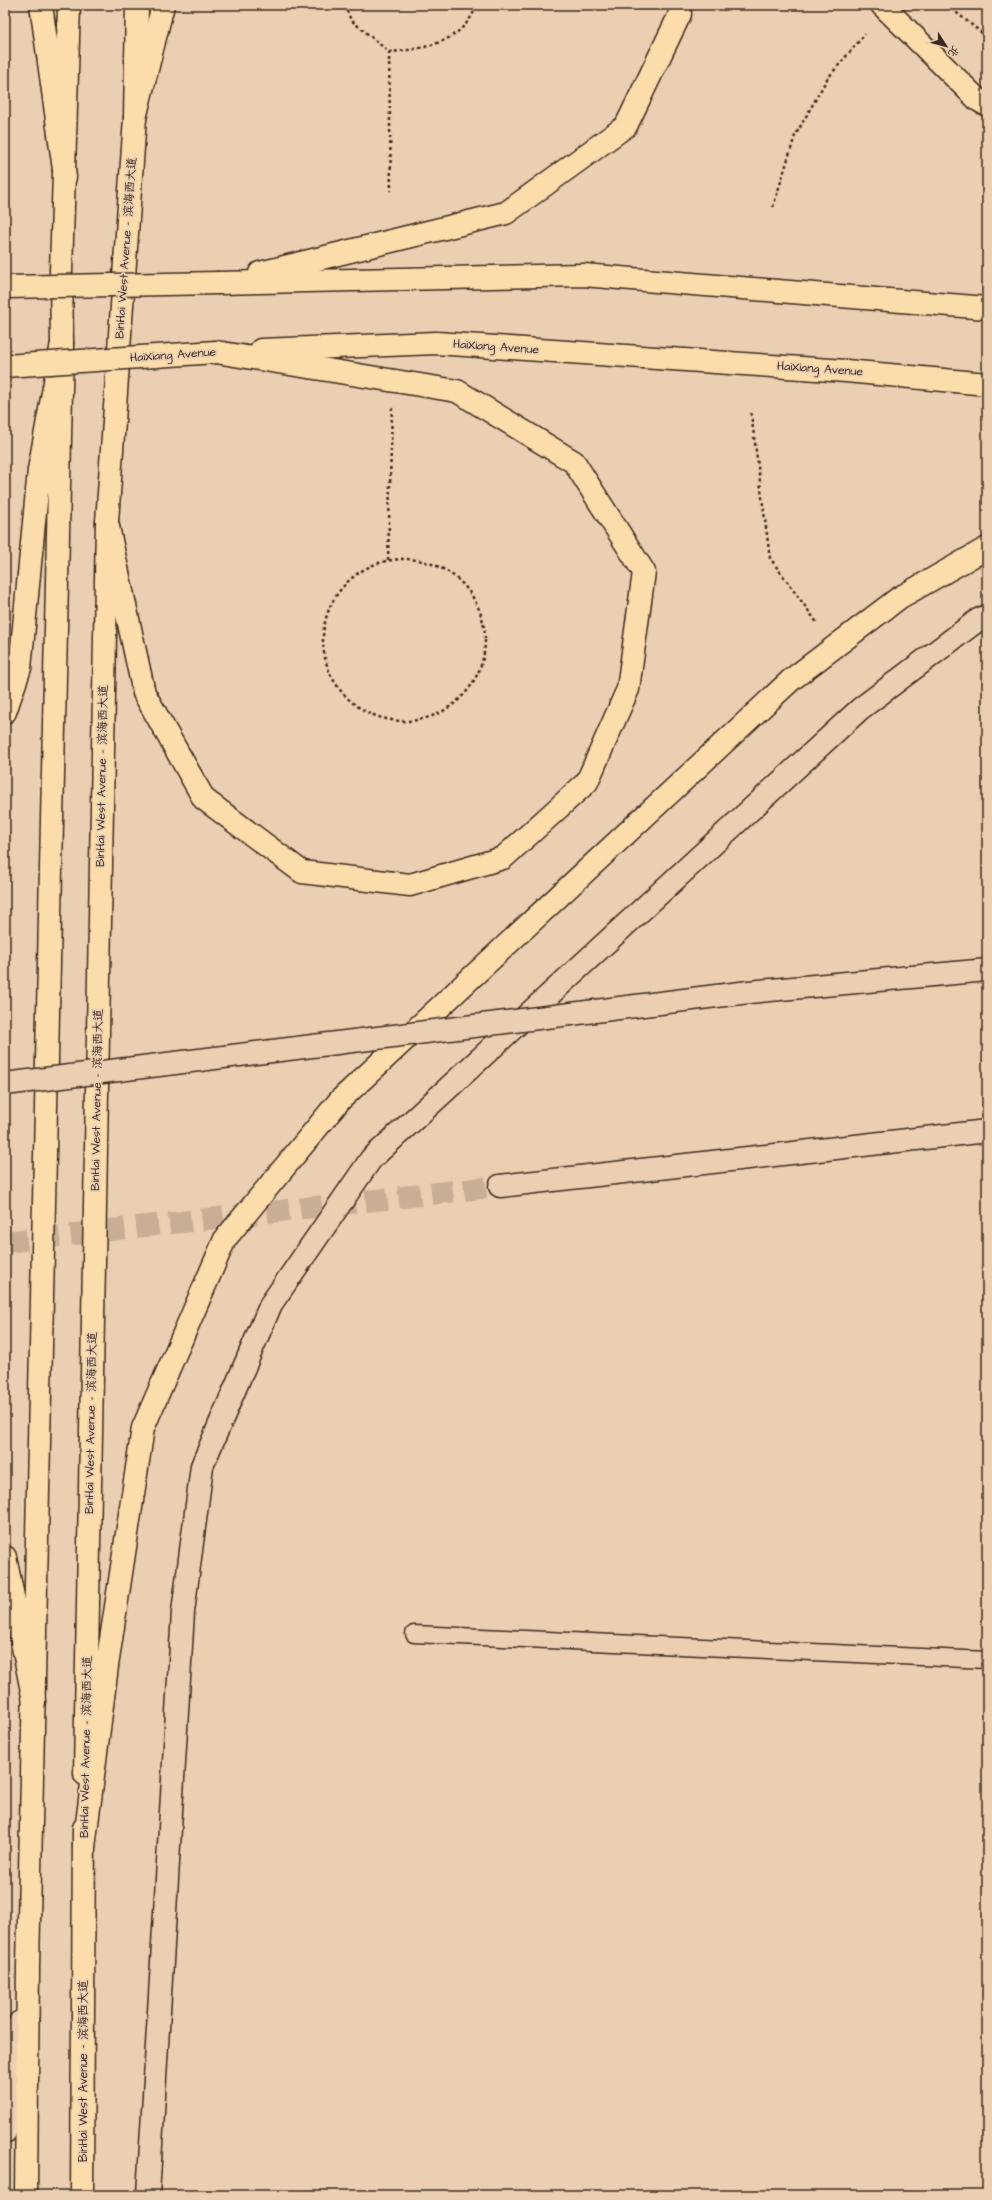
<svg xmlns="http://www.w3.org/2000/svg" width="992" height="2200" viewBox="0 0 992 2200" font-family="'Architects Daughter','LXGW WenKai TC',sans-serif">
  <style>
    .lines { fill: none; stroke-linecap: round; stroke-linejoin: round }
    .secondary-tunnel { stroke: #c8ae94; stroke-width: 22; stroke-dasharray: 22 11; stroke-linecap: butt }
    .lane-casing { stroke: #3b2a1e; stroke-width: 19 }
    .secondary-casing { stroke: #3b2a1e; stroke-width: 25 }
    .primary-casing { stroke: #3b2a1e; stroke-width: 25 }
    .highway-casing { stroke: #3b2a1e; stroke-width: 25 }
    .path { stroke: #3b2a1e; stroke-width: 2.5; stroke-dasharray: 3 3; stroke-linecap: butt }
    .lane { stroke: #ebcfb2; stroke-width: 16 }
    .secondary { stroke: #ebcfb2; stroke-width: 22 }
    .primary { stroke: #fbddab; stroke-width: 22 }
    .highway { stroke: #fbddab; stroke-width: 22 }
    .street-bridge-casing { stroke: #3b2a1e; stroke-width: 25; stroke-linecap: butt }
    .highway-bridge-casing { stroke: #3b2a1e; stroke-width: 25; stroke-linecap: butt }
    .street-bridge { stroke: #ebcfb2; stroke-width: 22 }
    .highway-bridge { stroke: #fbddab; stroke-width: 22 }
    .labels { text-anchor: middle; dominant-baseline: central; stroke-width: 3.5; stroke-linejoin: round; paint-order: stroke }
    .street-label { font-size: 12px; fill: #3b2a1e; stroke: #ebcfb2 }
  </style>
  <rect width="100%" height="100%" fill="#ebcfb2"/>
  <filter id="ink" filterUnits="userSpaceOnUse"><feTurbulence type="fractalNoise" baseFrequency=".025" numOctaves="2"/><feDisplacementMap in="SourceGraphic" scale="8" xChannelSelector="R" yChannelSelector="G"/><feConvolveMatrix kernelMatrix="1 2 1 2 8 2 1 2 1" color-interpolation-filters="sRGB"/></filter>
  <g filter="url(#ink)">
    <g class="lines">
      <path class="secondary-tunnel" d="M 5,1242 L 500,1186"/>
      <g class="lane-casing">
        <path id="lane" d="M 414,1634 L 987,1660"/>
      </g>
      <g class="secondary-casing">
        <g id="secondary">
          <path d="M 500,1186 L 987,1131"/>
          <path d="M 5,2132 L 20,2022"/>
          <path d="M 148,2195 L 183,1612 L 202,1466 L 271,1304 L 371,1159 L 860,709 L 978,620 L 987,616"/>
        </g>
      </g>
      <g class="primary-casing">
        <g id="primary">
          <path d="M 85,1774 L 107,522 L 135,118 L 137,5"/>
          <path d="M 26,2195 L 28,1967 L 62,343 L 61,272 L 69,5"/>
          <path d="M 82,2195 L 84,1828"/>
        </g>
      </g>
      <g class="highway-casing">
        <g id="highway">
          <path d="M 41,5 L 65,177"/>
          <path d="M 882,5 L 978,100 L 987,105"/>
          <path d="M 135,118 L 163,5"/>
          <path d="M 260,273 L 506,213 L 626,126 L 680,14 L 679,5"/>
          <path d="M 219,283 L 583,275 L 987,308"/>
          <path d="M 261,350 L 436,343 L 846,371 L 987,384"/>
          <path d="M 107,522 L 144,693 L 204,799 L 302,872 L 410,885 L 503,858 L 587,782 L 628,689 L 644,572 L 574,462 L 457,391 L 216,352"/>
          <path d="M 5,712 L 20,668 L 39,470 L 62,343"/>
          <path d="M 5,1557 L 34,1701"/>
          <path d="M 84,1847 L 107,1666 L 143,1428 L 225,1239 L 340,1100 L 791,680 L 899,598 L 987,548"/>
        </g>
      </g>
      <g class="path">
        <path d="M 344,5 L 351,20 L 389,52 C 425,49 462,43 477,5"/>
        <path d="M 947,5 L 987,37"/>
        <path d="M 389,52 L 391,191"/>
        <path d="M 773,207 L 795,136 L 827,79 L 865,34"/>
        <path d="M 751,413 L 770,558 L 818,624"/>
        <circle cx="404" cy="640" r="81"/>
        <path d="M 388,560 L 392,408"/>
      </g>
      <use href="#lane" class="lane"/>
      <use href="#secondary" class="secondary"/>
      <use href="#primary" class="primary"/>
      <use href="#highway" class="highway"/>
      <g class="street-bridge-casing">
        <path id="street-bridge" d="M 5,1084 L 749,992 L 987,970"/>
      </g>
      <g class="highway-bridge-casing">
        <g id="highway-bridge">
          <path d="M 5,287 L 219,283"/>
          <path d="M 5,366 L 216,352"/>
        </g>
      </g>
      <use href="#street-bridge" class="street-bridge"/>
      <use href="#highway-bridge" class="highway-bridge"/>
    </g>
  </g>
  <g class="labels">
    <g class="street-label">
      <text transform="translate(126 248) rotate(-86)">BinHai West Avenue - 滨海西大道</text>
      <text transform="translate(496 347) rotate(4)">HaiXiang Avenue</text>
      <text transform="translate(173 355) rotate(-4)">HaiXiang Avenue</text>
      <text transform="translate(820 369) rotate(4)">HaiXiang Avenue</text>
      <text transform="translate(102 776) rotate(-89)">BinHai West Avenue - 滨海西大道</text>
      <text transform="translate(97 1100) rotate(-89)">BinHai West Avenue - 滨海西大道</text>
      <text transform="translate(91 1423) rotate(-89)">BinHai West Avenue - 滨海西大道</text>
      <text transform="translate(86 1747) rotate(-89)">BinHai West Avenue - 滨海西大道</text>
      <text transform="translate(83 2071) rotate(-90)">BinHai West Avenue - 滨海西大道</text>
    </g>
  </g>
  <rect width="992" height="2200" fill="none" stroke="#ebcfb2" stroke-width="20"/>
  <rect x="10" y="10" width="972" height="2180" fill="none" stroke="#3b2a1e" stroke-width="1.5" filter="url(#ink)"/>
  <g transform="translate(946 46) rotate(126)" stroke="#ebcfb2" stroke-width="3" paint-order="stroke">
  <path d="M0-3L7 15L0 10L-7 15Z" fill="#3b2a1e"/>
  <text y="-6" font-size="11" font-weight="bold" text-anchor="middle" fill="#3b2a1e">北</text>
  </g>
</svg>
